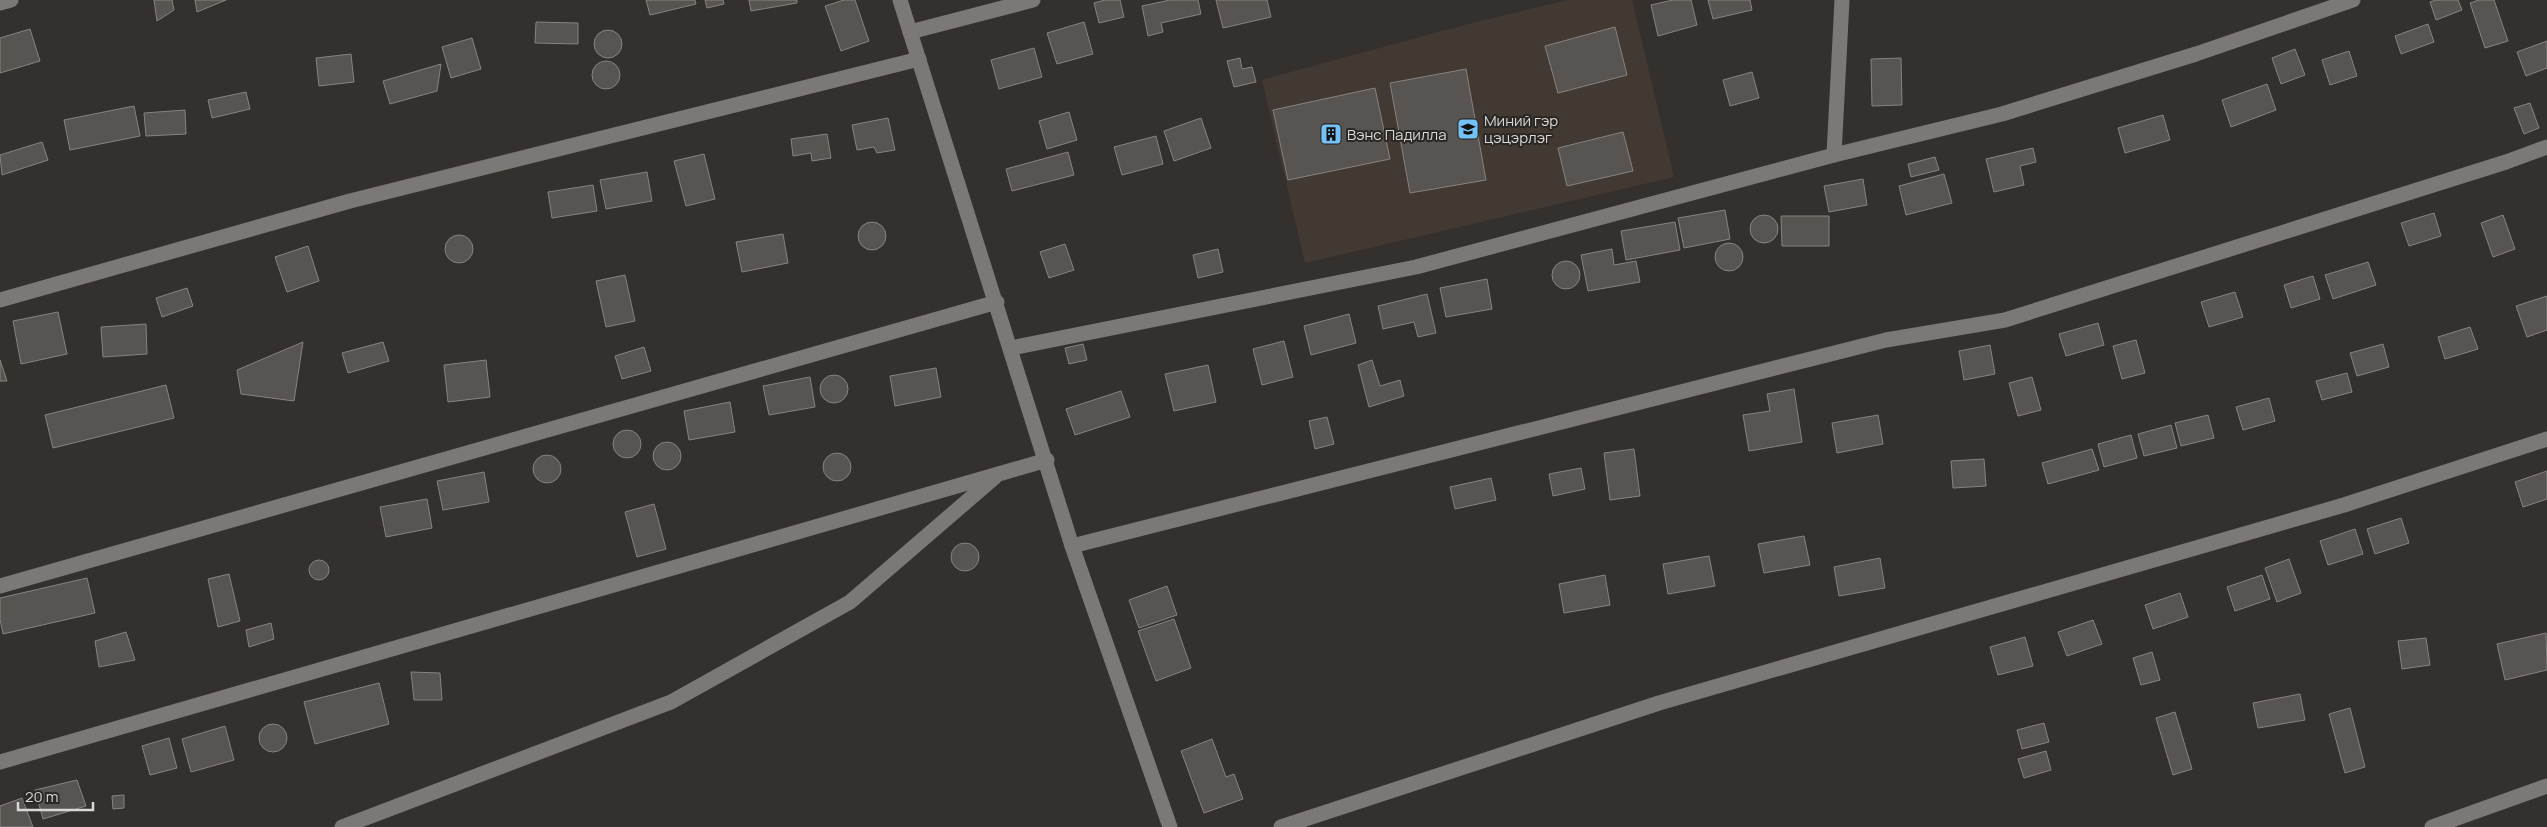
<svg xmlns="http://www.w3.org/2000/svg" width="2547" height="827" viewBox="0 0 2547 827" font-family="Manrope,sans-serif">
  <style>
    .built { fill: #423932 }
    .building { fill: #585451; stroke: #878380 }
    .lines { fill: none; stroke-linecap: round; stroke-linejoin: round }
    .minor { stroke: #7c7875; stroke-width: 15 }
    .labels { text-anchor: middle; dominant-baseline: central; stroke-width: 4; stroke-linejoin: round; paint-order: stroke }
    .poi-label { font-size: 15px; fill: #dad8d6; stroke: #2a2724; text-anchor: start }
  </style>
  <rect width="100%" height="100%" fill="#34302e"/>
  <path class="built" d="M 1568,0 L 1632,0 L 1674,177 L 1305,263 L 1262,80 L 1468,24 Z"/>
  <g class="building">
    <path d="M 154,0 L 172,0 L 174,10 L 157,21 Z"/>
    <path d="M 195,0 L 226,0 L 197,12 Z"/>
    <path d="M 646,0 L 695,0 L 696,4 L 650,15 Z"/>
    <path d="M 705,0 L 723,0 L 724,4 L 707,8 Z"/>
    <path d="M 749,0 L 797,0 L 797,3 L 751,11 Z"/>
    <path d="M 844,0 L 855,0 L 869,41 L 841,51 L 825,6 Z"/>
    <path d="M 1105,0 L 1120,0 L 1124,17 L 1099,23 L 1094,3 Z"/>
    <path d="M 1170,0 L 1198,0 L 1201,14 L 1161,23 L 1163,32 L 1148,36 L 1142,6 Z"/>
    <path d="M 1216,0 L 1267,0 L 1271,17 L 1223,28 Z"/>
    <path d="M 1673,0 L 1691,0 L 1697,25 L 1658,36 L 1651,5 Z"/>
    <path d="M 1708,0 L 1750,0 L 1752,10 L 1713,19 Z"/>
    <path d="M 2436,0 L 2458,0 L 2462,10 L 2436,20 L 2430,2 Z"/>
    <path d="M 2479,0 L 2494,0 L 2508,41 L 2485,48 L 2470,3 Z"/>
    <path d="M 536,22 L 578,23 L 578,44 L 535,43 Z"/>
    <path d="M 1084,22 L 1093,54 L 1057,64 L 1047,33 Z"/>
    <path d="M 2428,24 L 2434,42 L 2401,54 L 2395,36 Z"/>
    <path d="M 1615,27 L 1627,75 L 1558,93 L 1545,46 Z"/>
    <path d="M 30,29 L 40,61 L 0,73 L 0,38 Z"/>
    <circle cx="608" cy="44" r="14"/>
    <path d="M 472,38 L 481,69 L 451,78 L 442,47 Z"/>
    <path d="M 2547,41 L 2547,68 L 2526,76 L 2517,52 Z"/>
    <path d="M 1034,48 L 1042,77 L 999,89 L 991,60 Z"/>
    <path d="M 2295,49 L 2305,75 L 2281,84 L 2272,58 Z"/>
    <path d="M 2349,51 L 2357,76 L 2330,85 L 2322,60 Z"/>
    <path d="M 351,54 L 354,82 L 319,86 L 316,58 Z"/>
    <path d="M 1240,58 L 1242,69 L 1252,67 L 1256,82 L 1234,87 L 1227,61 Z"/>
    <path d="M 1901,58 L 1902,105 L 1872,106 L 1871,59 Z"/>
    <circle cx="606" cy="75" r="14"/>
    <path d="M 441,64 L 437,91 L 390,104 L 383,81 Z"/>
    <path d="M 1466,69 L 1486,180 L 1410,193 L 1390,83 Z"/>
    <path d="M 1752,72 L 1759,98 L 1730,106 L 1723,80 Z"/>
    <path d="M 2267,84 L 2276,110 L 2231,127 L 2222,100 Z"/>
    <path d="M 1375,88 L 1390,159 L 1288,180 L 1273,110 Z"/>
    <path d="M 246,92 L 250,109 L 212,118 L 208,100 Z"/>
    <path d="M 2530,103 L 2539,128 L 2524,134 L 2514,108 Z"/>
    <path d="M 134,106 L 140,136 L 70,150 L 64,120 Z"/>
    <path d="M 185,110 L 186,134 L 146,136 L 144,113 Z"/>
    <path d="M 1069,112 L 1077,140 L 1047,149 L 1039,121 Z"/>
    <path d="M 2163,115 L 2170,140 L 2125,153 L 2118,128 Z"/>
    <path d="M 888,118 L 895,150 L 877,153 L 874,147 L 857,150 L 852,125 Z"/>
    <path d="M 1201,118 L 1211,148 L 1174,161 L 1164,131 Z"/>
    <path d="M 1623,132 L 1633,171 L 1567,186 L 1558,148 Z"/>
    <path d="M 827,134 L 831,158 L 812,161 L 811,153 L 793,156 L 791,139 Z"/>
    <path d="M 1156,136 L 1163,164 L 1122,175 L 1114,147 Z"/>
    <path d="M 42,142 L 48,160 L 2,175 L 0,155 Z"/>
    <path d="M 2033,148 L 2036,162 L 2020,166 L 2024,185 L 1994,192 L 1986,159 Z"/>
    <path d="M 1068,152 L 1074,175 L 1012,191 L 1006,169 Z"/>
    <path d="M 704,154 L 715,199 L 686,206 L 674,161 Z"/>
    <path d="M 1935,157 L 1939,170 L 1911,177 L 1908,164 Z"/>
    <path d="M 647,172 L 652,201 L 606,209 L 600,180 Z"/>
    <path d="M 1944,174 L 1952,203 L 1906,215 L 1899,186 Z"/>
    <path d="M 1863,179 L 1867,205 L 1829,212 L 1824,186 Z"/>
    <path d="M 593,185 L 597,211 L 552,218 L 548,192 Z"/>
    <path d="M 1725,210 L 1730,239 L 1684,248 L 1678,218 Z"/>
    <path d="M 2434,213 L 2441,236 L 2409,246 L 2401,223 Z"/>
    <circle cx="1764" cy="229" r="14"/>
    <path d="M 2503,215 L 2515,249 L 2493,257 L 2481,223 Z"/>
    <path d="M 1781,216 L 1829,216 L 1829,246 L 1782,246 Z"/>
    <circle cx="872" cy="236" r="14"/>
    <path d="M 1675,222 L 1680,250 L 1626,260 L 1621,231 Z"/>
    <path d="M 783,234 L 788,263 L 742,272 L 736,242 Z"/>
    <circle cx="459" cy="249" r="14"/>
    <circle cx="1729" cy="257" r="14"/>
    <path d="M 1065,244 L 1074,270 L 1049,278 L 1040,252 Z"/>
    <path d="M 308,246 L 319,281 L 287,292 L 275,257 Z"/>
    <path d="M 1218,249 L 1223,272 L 1198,278 L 1193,255 Z"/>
    <path d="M 1612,249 L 1614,265 L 1636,261 L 1640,282 L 1588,291 L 1581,255 Z"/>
    <circle cx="1566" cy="275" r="14"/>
    <path d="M 2368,262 L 2376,285 L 2333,299 L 2325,275 Z"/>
    <path d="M 625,275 L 635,321 L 606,327 L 596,281 Z"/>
    <path d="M 2313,276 L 2320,299 L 2291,308 L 2284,285 Z"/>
    <path d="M 1487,279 L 1492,309 L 1446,317 L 1440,288 Z"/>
    <path d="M 187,288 L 193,306 L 162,317 L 156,298 Z"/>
    <path d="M 2235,292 L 2243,317 L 2209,327 L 2201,302 Z"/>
    <path d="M 1427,294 L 1436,333 L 1418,337 L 1414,322 L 1383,329 L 1378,306 Z"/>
    <path d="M 2547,296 L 2547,330 L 2527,337 L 2516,306 Z"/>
    <path d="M 58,312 L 67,354 L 21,364 L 13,321 Z"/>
    <path d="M 1349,314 L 1356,343 L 1311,355 L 1304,326 Z"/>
    <path d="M 2098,323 L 2104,345 L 2066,356 L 2059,334 Z"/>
    <path d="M 146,324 L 147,354 L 103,357 L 101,327 Z"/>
    <path d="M 2470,327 L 2478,349 L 2445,359 L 2438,337 Z"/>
    <path d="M 2136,340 L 2145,373 L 2122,379 L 2113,346 Z"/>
    <path d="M 1284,341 L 1293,377 L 1262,385 L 1253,349 Z"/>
    <path d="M 303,342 L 294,401 L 241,394 L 237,370 Z"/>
    <path d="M 383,342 L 389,361 L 348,373 L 342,353 Z"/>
    <path d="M 1083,344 L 1087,360 L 1069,364 L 1065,348 Z"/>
    <path d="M 2383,344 L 2389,367 L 2357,376 L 2350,353 Z"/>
    <path d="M 1990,345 L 1995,374 L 1964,380 L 1959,351 Z"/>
    <path d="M 644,347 L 651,371 L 622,379 L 615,356 Z"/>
    <path d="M 0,360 L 7,381 L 0,381 Z"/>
    <path d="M 486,360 L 490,397 L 448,402 L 444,365 Z"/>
    <path d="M 1372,360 L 1380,386 L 1400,380 L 1404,396 L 1369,407 L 1358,365 Z"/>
    <path d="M 1208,365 L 1216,402 L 1174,411 L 1165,374 Z"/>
    <path d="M 936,368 L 941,397 L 895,406 L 890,376 Z"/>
    <path d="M 2347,373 L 2352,392 L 2322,400 L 2316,381 Z"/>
    <circle cx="834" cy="389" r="14"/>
    <path d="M 810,377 L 815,407 L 769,415 L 763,386 Z"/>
    <path d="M 2032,377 L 2041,410 L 2018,416 L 2009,383 Z"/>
    <path d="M 166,385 L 174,418 L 53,448 L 45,415 Z"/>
    <path d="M 1794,389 L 1802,442 L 1749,451 L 1743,415 L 1770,411 L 1767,394 Z"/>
    <path d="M 1121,391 L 1130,417 L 1075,435 L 1066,409 Z"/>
    <path d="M 2269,398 L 2275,421 L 2243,430 L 2236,407 Z"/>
    <path d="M 730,402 L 735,432 L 689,440 L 684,411 Z"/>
    <path d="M 1878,415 L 1883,444 L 1837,453 L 1832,423 Z"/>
    <path d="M 2208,415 L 2214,438 L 2181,446 L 2175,423 Z"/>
    <path d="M 1327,417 L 1334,444 L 1315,449 L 1309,421 Z"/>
    <path d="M 2171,425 L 2177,448 L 2144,456 L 2138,434 Z"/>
    <circle cx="627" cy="444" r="14"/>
    <path d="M 2131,435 L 2137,458 L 2104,467 L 2098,444 Z"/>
    <circle cx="667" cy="456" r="14"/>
    <path d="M 1634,449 L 1640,496 L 1610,500 L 1604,453 Z"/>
    <path d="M 2092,449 L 2099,470 L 2048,484 L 2042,463 Z"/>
    <circle cx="837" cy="467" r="14"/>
    <circle cx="547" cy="469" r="14"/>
    <path d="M 1984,459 L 1986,486 L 1953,488 L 1951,461 Z"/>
    <path d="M 1581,468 L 1585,489 L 1553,496 L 1549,474 Z"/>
    <path d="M 2547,471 L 2547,499 L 2523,507 L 2515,482 Z"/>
    <path d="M 484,472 L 489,502 L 443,510 L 437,481 Z"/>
    <path d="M 1491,478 L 1496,500 L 1455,509 L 1450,487 Z"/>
    <path d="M 427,499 L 432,528 L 386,537 L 380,507 Z"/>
    <path d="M 654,504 L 666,549 L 637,557 L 625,512 Z"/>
    <path d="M 2401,518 L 2409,543 L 2375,554 L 2367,529 Z"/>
    <path d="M 2355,529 L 2363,554 L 2328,565 L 2320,541 Z"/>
    <path d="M 1804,536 L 1810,565 L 1764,573 L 1758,544 Z"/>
    <circle cx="965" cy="557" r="14"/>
    <path d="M 1709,556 L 1715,586 L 1668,594 L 1663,564 Z"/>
    <path d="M 1880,558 L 1885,588 L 1839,596 L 1834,567 Z"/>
    <path d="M 2289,559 L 2301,593 L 2277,602 L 2265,568 Z"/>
    <circle cx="319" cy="570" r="10"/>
    <path d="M 229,574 L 240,621 L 218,627 L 208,579 Z"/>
    <path d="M 1605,575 L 1610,605 L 1564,613 L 1559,584 Z"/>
    <path d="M 2262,575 L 2270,599 L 2235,611 L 2227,587 Z"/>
    <path d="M 87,578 L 95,613 L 3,634 L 0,619 L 0,598 Z"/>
    <path d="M 1167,586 L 1177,615 L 1139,628 L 1129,600 Z"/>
    <path d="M 2180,593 L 2188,617 L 2153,629 L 2145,605 Z"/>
    <path d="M 1174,619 L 1191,668 L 1156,681 L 1138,631 Z"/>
    <path d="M 2093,620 L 2102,644 L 2067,656 L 2058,632 Z"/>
    <path d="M 271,623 L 274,639 L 249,647 L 246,630 Z"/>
    <path d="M 126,632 L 135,660 L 99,667 L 95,641 Z"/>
    <path d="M 2546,633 L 2547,670 L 2505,680 L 2497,644 Z"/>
    <path d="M 2025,637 L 2033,666 L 1998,675 L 1990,647 Z"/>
    <path d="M 2426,638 L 2430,665 L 2402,669 L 2398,641 Z"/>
    <path d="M 2152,652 L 2160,680 L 2141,685 L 2133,658 Z"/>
    <path d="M 411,672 L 440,673 L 442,700 L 414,700 Z"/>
    <path d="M 379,683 L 389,724 L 315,744 L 304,702 Z"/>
    <path d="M 2300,694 L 2305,720 L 2258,728 L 2253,703 Z"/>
    <path d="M 2350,708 L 2365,767 L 2345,773 L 2329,714 Z"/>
    <path d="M 2175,712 L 2192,769 L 2173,775 L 2156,718 Z"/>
    <path d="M 2044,723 L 2049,742 L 2022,749 L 2017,730 Z"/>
    <circle cx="273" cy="738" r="14"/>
    <path d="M 225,726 L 234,760 L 191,772 L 182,739 Z"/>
    <path d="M 169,738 L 177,768 L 150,775 L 142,746 Z"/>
    <path d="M 1212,739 L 1226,777 L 1234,774 L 1243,799 L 1204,813 L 1181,751 Z"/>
    <path d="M 2046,751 L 2051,770 L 2024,778 L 2018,759 Z"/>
    <path d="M 77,780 L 86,806 L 43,819 L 35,790 Z"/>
    <path d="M 124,795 L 124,808 L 113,809 L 112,796 Z"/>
    <path d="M 22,798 L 33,827 L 0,827 L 0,806 Z"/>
  </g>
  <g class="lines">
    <g class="minor">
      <path d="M 900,0 L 1072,546 L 1170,827"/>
      <path d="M 0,3 L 11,0"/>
      <path d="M 910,32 L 1033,0"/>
      <path d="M 1834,155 L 1842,0"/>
      <path d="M 0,300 L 350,201 L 919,59"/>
      <path d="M 1011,348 L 1416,267 L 1834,155 L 2002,114 L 2196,54 L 2353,0"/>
      <path d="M 1072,546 L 1886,340 L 2005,320 L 2506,162 L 2547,147"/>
      <path d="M 0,586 L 997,302"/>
      <path d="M 0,762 L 1047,460"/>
      <path d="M 342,827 L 671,702 L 850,602 L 995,477"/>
      <path d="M 1281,827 L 1659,703 L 2344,505 L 2547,439"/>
      <path d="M 2432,827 L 2547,786"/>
    </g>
  </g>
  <defs>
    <g id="school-square" transform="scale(1.125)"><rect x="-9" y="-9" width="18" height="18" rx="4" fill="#73c1f5" stroke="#2a2724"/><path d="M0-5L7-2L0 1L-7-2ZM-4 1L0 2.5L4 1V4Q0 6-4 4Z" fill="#111"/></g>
    <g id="building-square" transform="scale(1.125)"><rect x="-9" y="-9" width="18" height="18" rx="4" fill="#73c1f5" stroke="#2a2724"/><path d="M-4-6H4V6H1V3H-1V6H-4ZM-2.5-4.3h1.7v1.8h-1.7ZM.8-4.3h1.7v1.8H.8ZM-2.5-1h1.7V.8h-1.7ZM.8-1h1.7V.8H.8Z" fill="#111"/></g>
  </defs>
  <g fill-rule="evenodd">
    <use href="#school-square" x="1468" y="129"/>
    <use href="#building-square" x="1331" y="134"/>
  </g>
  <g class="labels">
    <g class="poi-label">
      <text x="1484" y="120">Миний гэр<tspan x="1484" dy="17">цэцэрлэг</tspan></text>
      <text x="1347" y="134">Вэнс Падилла</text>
    </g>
  </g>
  <path d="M18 802v8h75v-8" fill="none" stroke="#dad8d6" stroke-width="2.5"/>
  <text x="25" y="802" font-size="15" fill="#dad8d6" stroke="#2a2724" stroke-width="4" paint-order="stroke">20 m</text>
</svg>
